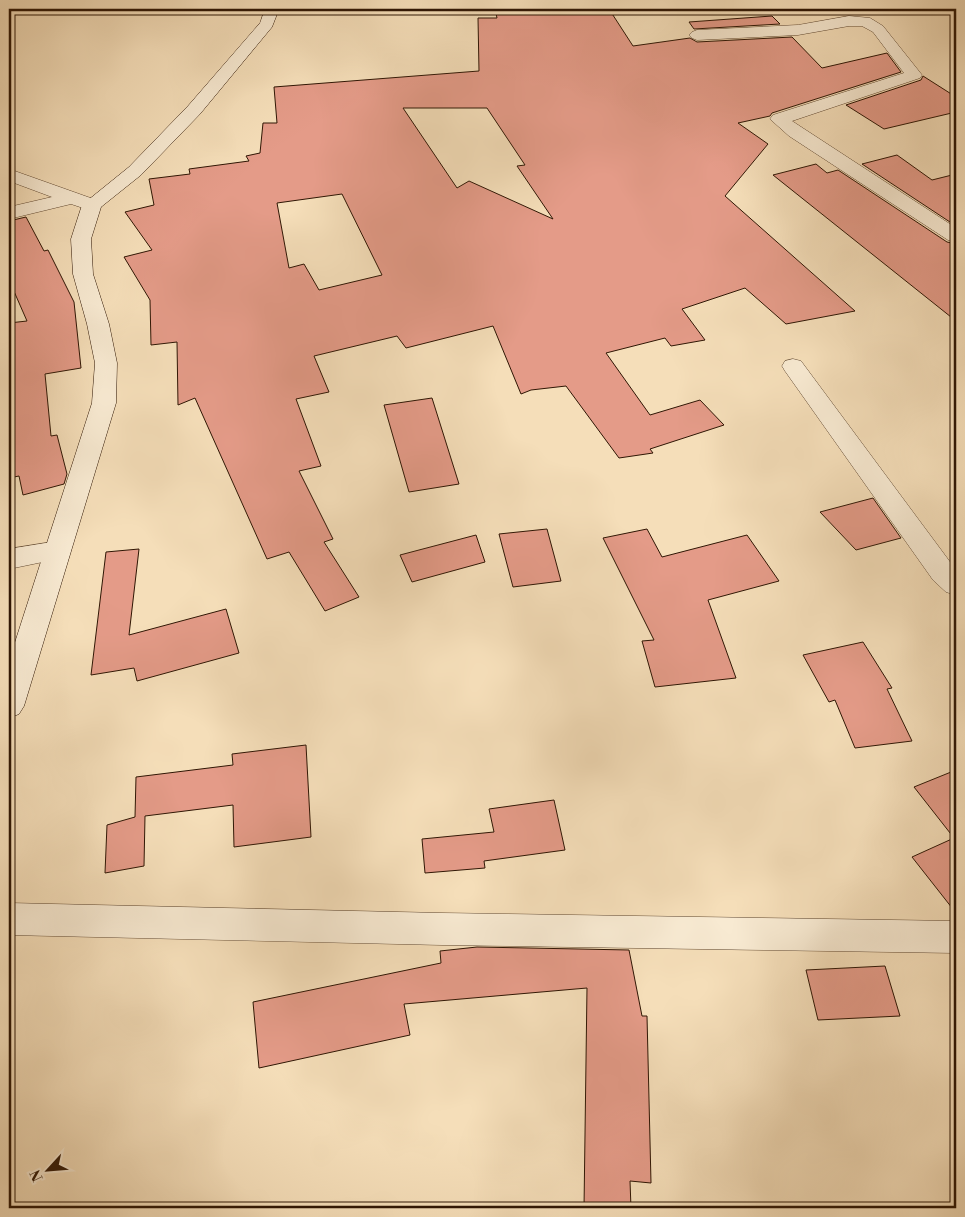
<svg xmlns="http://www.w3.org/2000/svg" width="965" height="1217" viewBox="0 0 965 1217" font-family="'Libre Bodoni',serif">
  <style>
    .building { fill: #e49b88; stroke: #2f1604; fill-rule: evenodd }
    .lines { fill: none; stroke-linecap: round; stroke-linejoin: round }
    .street-casing { stroke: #604831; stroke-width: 1 }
    .secondary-casing { stroke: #2f1604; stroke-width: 1 }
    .street { fill: #f8ead2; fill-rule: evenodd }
    .secondary { fill: #f8ead2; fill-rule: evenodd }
  </style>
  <rect width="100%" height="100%" fill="#f5deb9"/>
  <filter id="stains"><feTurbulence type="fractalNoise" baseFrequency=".004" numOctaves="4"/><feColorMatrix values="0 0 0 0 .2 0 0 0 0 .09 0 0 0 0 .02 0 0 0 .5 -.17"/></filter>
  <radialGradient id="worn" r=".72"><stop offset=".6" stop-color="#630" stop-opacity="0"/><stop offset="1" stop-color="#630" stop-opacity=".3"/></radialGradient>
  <g class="building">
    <path d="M 495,9 L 609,9 L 633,46 L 690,38 L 697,42 L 792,37 L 822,68 L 887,53 L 901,72 L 772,113 L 770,116 L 738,123 L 768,144 L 725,196 L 855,311 L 786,324 L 745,288 L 682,309 L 705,340 L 671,346 L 665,338 L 606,353 L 650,415 L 700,400 L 724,425 L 650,449 L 653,453 L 619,458 L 566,386 L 531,390 L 521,394 L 493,326 L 406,348 L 397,336 L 314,356 L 329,392 L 296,399 L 321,466 L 299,471 L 333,539 L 324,542 L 359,597 L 325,611 L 289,552 L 267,559 L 195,398 L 178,405 L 177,342 L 151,345 L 150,300 L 124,257 L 152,250 L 125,212 L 154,205 L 149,179 L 190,174 L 189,169 L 249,161 L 246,156 L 260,153 L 263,123 L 277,123 L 274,87 L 479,71 L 478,18 L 497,18 ZM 403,108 L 487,108 L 525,165 L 517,166 L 553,219 L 469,181 L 457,188 ZM 342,194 L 382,275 L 319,290 L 304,264 L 289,268 L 277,203 Z"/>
    <path d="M 772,16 L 780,24 L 694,29 L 689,22 Z"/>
    <path d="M 923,76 L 956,97 L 956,112 L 884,129 L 846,105 L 921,80 Z"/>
    <path d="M 897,155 L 932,180 L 956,174 L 956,226 L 862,164 Z"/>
    <path d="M 816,164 L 827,173 L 838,170 L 947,242 L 956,244 L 956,321 L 773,175 Z"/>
    <path d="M 26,217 L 44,251 L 48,250 L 74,302 L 81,368 L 45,374 L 51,436 L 57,435 L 67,474 L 64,484 L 23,495 L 19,476 L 9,478 L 9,323 L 27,321 L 9,280 L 9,221 Z"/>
    <path d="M 432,398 L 459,484 L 409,492 L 384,405 Z"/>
    <path d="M 873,498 L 901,538 L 856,550 L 820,512 Z"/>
    <path d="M 547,529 L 561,581 L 513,587 L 499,534 Z"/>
    <path d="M 647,529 L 662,557 L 747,535 L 779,581 L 708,600 L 736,678 L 655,687 L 642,641 L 654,640 L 603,538 Z"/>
    <path d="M 476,535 L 485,562 L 412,582 L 400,555 Z"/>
    <path d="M 139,549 L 129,635 L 226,609 L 239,653 L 137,681 L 134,668 L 91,675 L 106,552 Z"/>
    <path d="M 863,642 L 892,688 L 887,689 L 912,741 L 855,748 L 835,700 L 829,702 L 803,655 Z"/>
    <path d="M 306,745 L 311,837 L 234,847 L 233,805 L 145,816 L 144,866 L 105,873 L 107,825 L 135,817 L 136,777 L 233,765 L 232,754 Z"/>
    <path d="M 956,770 L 956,913 L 912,857 L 954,838 L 914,787 Z"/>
    <path d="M 554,800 L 565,850 L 484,861 L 485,868 L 425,873 L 422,839 L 494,832 L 489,809 Z"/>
    <path d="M 477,947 L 629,950 L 642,1016 L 647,1016 L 651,1183 L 630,1181 L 631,1208 L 584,1208 L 587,988 L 404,1004 L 410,1035 L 259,1068 L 253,1002 L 441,963 L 440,951 Z"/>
    <path d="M 885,966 L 900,1016 L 818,1020 L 806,970 Z"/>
  </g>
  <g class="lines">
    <g class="street-casing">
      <g id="street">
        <path d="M 849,16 L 870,18 L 883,26 L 922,75 L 920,78 L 792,121 L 956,228 L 956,242 L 948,240 L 789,136 L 770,119 L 773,115 L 904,73 L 873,32 L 862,26 L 849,26 L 798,35 L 697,40 L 692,38 L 689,35 L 692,32 L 697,30 L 798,25 Z"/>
        <path d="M 9,169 L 99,201 L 102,205 L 99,209 L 92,211 L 71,204 L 9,219 L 9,207 L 52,197 L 9,181 Z"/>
        <path d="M 793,359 L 801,361 L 956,570 L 956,595 L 946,592 L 933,580 L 785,371 L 782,366 L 785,361 Z"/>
        <path d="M 58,541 L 67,543 L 71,550 L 67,557 L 9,569 L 9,549 Z"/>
        <path d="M 9,903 L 442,913 L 956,921 L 956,953 L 442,945 L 9,935 Z"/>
      </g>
    </g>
    <g class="secondary-casing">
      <path id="secondary" d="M 265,9 L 279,9 L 272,27 L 200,114 L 141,175 L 101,207 L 91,239 L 93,274 L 109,324 L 117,363 L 116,403 L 24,706 L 19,714 L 9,718 L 9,661 L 92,403 L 95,363 L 87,324 L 73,274 L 71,239 L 82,205 L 129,167 L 188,106 L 260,23 Z"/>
    </g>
    <use href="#street" class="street"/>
    <use href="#secondary" class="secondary"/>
  </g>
  <rect width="965" height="1217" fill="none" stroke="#f5deb9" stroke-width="30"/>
  <rect x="10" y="10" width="945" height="1197" fill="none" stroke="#2f1604" stroke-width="2.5"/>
  <rect x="15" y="15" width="935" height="1187" fill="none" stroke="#2f1604"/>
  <g transform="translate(48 1170) rotate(244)" stroke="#f8ead2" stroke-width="4" paint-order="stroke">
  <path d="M0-4L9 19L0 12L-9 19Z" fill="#2f1604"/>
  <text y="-8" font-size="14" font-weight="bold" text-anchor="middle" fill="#2f1604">N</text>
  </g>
  <rect width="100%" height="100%" filter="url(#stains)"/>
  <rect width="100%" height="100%" fill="url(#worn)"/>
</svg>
